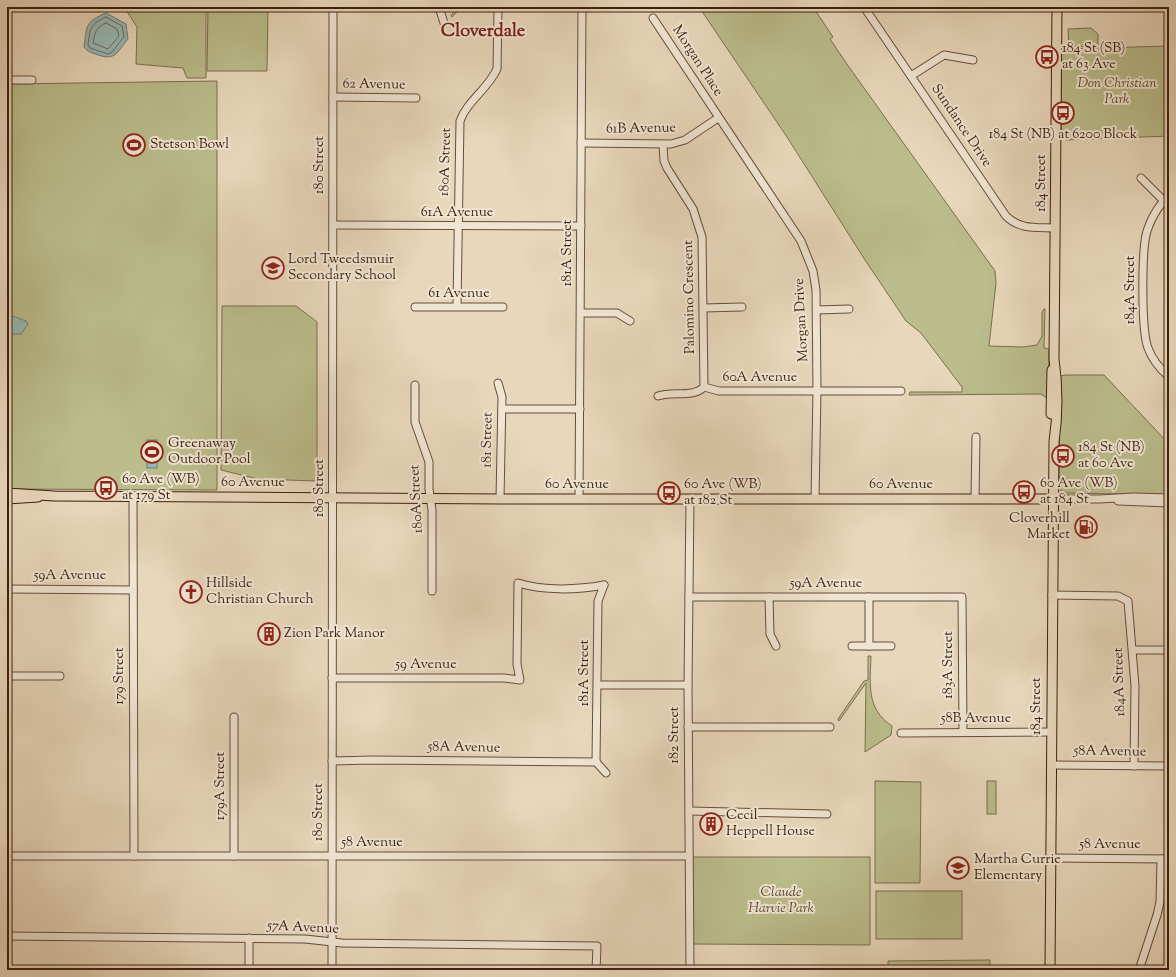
<svg xmlns="http://www.w3.org/2000/svg" width="1176" height="977" viewBox="0 0 1176 977" font-family="'Sorts Mill Goudy',serif">
  <style>
    .green { fill: #bbbd8c; stroke: #7c6e4e }
    .water { fill: #98b8b7; stroke: #737b74 }
    .lines { fill: none; stroke-linecap: round; stroke-linejoin: round }
    .shore { stroke: #6a6c64; stroke-width: 1 }
    .minor-casing { stroke: #674d3b; stroke-width: 9 }
    .major-casing { stroke: #3c1f10; stroke-width: 11 }
    .minor { stroke: #f0e5d3; stroke-width: 7 }
    .major { stroke: #e8d7bb; stroke-width: 9 }
    .labels { text-anchor: middle; dominant-baseline: central; stroke-width: 4; stroke-linejoin: round; paint-order: stroke }
    .poi-label { font-size: 14px; fill: #3c1f10; stroke: #f0e5d3; text-anchor: start }
    .street-label { font-size: 14px; fill: #3c1f10; stroke: #f0e5d3 }
    .park-label { font-size: 14px; font-style: italic; fill: #5c462f; stroke: #f0e5d3 }
    .district-label { font-size: 18px; font-weight: bold; fill: #7a1f14; stroke: #f0e5d3 }
  </style>
  <rect width="100%" height="100%" fill="#e8d7bb"/>
  <filter id="stains"><feTurbulence type="fractalNoise" baseFrequency=".005" numOctaves="4"/><feColorMatrix values="0 0 0 0 .2 0 0 0 0 .09 0 0 0 0 .02 0 0 0 .5 -.17"/></filter>
  <radialGradient id="worn" r=".72"><stop offset=".6" stop-color="#630" stop-opacity="0"/><stop offset="1" stop-color="#630" stop-opacity=".3"/></radialGradient>
  <g class="green">
    <path d="M 124,7 L 206,7 L 206,78 L 187,78 L 183,68 L 136,64 L 137,27 Z"/>
    <path d="M 208,7 L 268,7 L 267,71 L 207,71 Z"/>
    <path d="M 459,7 L 495,7 L 495,11 L 458,11 L 452,17 L 451,15 Z"/>
    <path d="M 699,7 L 813,7 L 833,37 L 830,39 L 849,67 L 995,271 L 996,283 L 989,346 L 1023,347 L 1037,345 L 1042,336 L 1042,312 L 1044,309 L 1045,309 L 1044,346 L 1044,348 L 1049,349 L 1048,399 L 1041,394 L 909,395 L 910,392 L 962,392 L 962,387 L 921,333 L 906,321 L 865,260 L 787,137 Z"/>
    <path d="M 1091,28 L 1098,34 L 1098,46 L 1069,47 L 1068,29 Z"/>
    <path d="M 1169,46 L 1169,136 L 1066,140 L 1061,137 L 1061,49 Z"/>
    <path d="M 217,81 L 217,490 L 7,489 L 7,84 Z"/>
    <path d="M 222,306 L 296,306 L 317,322 L 317,481 L 258,479 L 221,470 Z"/>
    <path d="M 1066,375 L 1104,375 L 1169,444 L 1169,495 L 1067,493 L 1061,491 L 1059,475 L 1060,376 Z"/>
    <path d="M 868,656 L 871,656 C 870,684 866,709 892,726 L 891,735 L 865,752 L 866,683 L 839,721 L 838,719 L 864,681 L 868,680 Z"/>
    <path d="M 875,781 L 921,782 L 920,883 L 875,883 Z"/>
    <rect x="987" y="781" width="9" height="33"/>
    <path d="M 692,857 L 870,857 L 870,945 L 693,944 Z"/>
    <rect x="876" y="891" width="86" height="48"/>
    <path d="M 990,960 L 990,970 L 888,970 L 888,961 Z"/>
  </g>
  <g class="water">
    <path d="M 106,13 L 126,24 L 128,39 C 117,52 116,61 98,55 C 92,53 88,52 84,47 C 87,25 85,22 106,13 Z"/>
    <path d="M 7,314 L 26,321 L 28,324 L 21,334 L 7,334 Z"/>
    <rect x="147" y="440" width="10" height="28"/>
  </g>
  <g class="lines">
    <g class="shore">
      <path d="M 106,17 L 122,26 L 124,37 L 112,52 L 108,54 L 90,48 L 88,45 C 90,29 90,24 106,17 Z"/>
      <path d="M 106,23 L 117,29 L 119,36 L 108,49 L 93,43 C 95,32 96,27 106,23 Z"/>
    </g>
    <g class="minor-casing">
      <g id="minor">
        <path d="M 439,7 L 444,23"/>
        <path d="M 864,7 L 1006,216 C 1020,230 1037,227 1055,228"/>
        <path d="M 653,18 L 801,241 L 813,271 L 816,290 L 817,391 L 815,499"/>
        <path d="M 911,76 L 944,55 L 973,60"/>
        <path d="M 7,80 L 32,80"/>
        <path d="M 333,97 L 416,98"/>
        <path d="M 581,143 L 671,144 L 685,140 L 718,118"/>
        <path d="M 663,144 L 664,161 L 667,168 L 693,209 L 702,237 L 704,387"/>
        <path d="M 1141,178 L 1163,200"/>
        <path d="M 1169,196 C 1158,205 1149,222 1146,235 C 1142,254 1141,330 1148,348 C 1152,359 1160,369 1169,377"/>
        <path d="M 333,225 L 581,226"/>
        <path d="M 457,306 L 460,121 C 467,101 488,89 497,69 L 498,7"/>
        <path d="M 415,307 L 503,307"/>
        <path d="M 704,308 L 742,307"/>
        <path d="M 817,310 L 849,309"/>
        <path d="M 581,313 L 617,313 L 630,321"/>
        <path d="M 498,383 L 502,397 L 500,499"/>
        <path d="M 415,385 L 415,422 L 429,462 L 429,489 L 432,510 L 432,591"/>
        <path d="M 704,387 L 719,391 L 901,391"/>
        <path d="M 658,396 C 673,391 693,398 704,387"/>
        <path d="M 502,409 L 580,409"/>
        <path d="M 133,496 L 134,856"/>
        <path d="M 579,499 L 582,7"/>
        <path d="M 975,499 L 976,437"/>
        <path d="M 1053,499 L 1100,499 L 1134,497 L 1169,498"/>
        <path d="M 1118,501 L 1169,503"/>
        <path d="M 7,589 L 133,590"/>
        <path d="M 1052,595 L 1118,596 L 1128,601 L 1135,686 L 1134,766"/>
        <path d="M 689,597 L 962,597 L 963,732"/>
        <path d="M 769,597 L 770,634 L 776,646"/>
        <path d="M 852,646 L 891,646"/>
        <path d="M 869,646 L 869,597"/>
        <path d="M 1133,650 L 1169,650"/>
        <path d="M 7,676 L 60,676"/>
        <path d="M 332,678 L 504,678 L 520,680 L 517,664 L 518,583 C 544,591 577,590 604,585"/>
        <path d="M 598,685 L 688,685"/>
        <path d="M 234,717 L 234,856"/>
        <path d="M 688,727 L 830,727"/>
        <path d="M 901,733 L 1051,732"/>
        <path d="M 332,761 L 373,760 L 596,762"/>
        <path d="M 596,762 L 598,601 L 604,585"/>
        <path d="M 596,762 L 606,773"/>
        <path d="M 1051,765 L 1169,766"/>
        <path d="M 689,811 L 827,814"/>
        <path d="M 7,856 L 689,856"/>
        <path d="M 1051,858 L 1169,859"/>
        <path d="M 7,936 L 305,939 L 342,943 L 597,946 L 596,970"/>
        <path d="M 249,938 L 249,970"/>
        <path d="M 332,970 L 333,7"/>
        <path d="M 690,970 L 688,685 L 690,499"/>
        <path d="M 1139,970 L 1157,915 L 1160,902 L 1161,859"/>
      </g>
    </g>
    <g class="major-casing">
      <g id="major">
        <path d="M 1051,414 L 1052,370"/>
        <path d="M 7,493 L 54,496 L 500,499 L 1053,499"/>
        <path d="M 7,499 L 38,497"/>
        <path d="M 1050,970 L 1054,442 C 1058,414 1058,387 1054,359 L 1057,7"/>
      </g>
    </g>
    <use href="#minor" class="minor"/>
    <use href="#major" class="major"/>
  </g>
  <defs>
    <g id="bus-ring" transform="scale(1.15)"><circle r="9.5" fill="#f0e5d3" stroke="#8f2418" stroke-width="1.5"/><path d="M-5-6H5V4H4V6H2V4H-2V6H-4V4H-5ZM-3.5-4V0h7V-4ZM-3.5 1.2v1.5H-2V1.2ZM2 1.2v1.5H3.5V1.2Z" fill="#8f2418"/></g>
    <g id="stadium-ring" transform="scale(1.15)"><circle r="9.5" fill="#f0e5d3" stroke="#8f2418" stroke-width="1.5"/><path d="M0-5a6.5 5 0 1 0 0 10a6.5 5 0 1 0 0-10ZM-3.5-1.8h7v3.6h-7Z" fill="#8f2418"/></g>
    <g id="school-ring" transform="scale(1.15)"><circle r="9.5" fill="#f0e5d3" stroke="#8f2418" stroke-width="1.5"/><path d="M0-5L7-2L0 1L-7-2ZM-4 1L0 2.5L4 1V4Q0 6-4 4Z" fill="#8f2418"/></g>
    <g id="fuel-ring" transform="scale(1.15)"><circle r="9.5" fill="#f0e5d3" stroke="#8f2418" stroke-width="1.5"/><path d="M-5.5-6h7V0h2V4h1.3V-2.5L3-4.5l.8-.8L6-3V5H2.5V1h-1V6h-7ZM-4.2-4.7v3.2H.2V-4.7Z" fill="#8f2418"/></g>
    <g id="church-ring" transform="scale(1.15)"><circle r="9.5" fill="#f0e5d3" stroke="#8f2418" stroke-width="1.5"/><path d="M-1.2-6h2.4v3.5h3.3v2.4h-3.3V6h-2.4V-.1h-3.3v-2.4h3.3Z" fill="#8f2418"/></g>
    <g id="building-ring" transform="scale(1.15)"><circle r="9.5" fill="#f0e5d3" stroke="#8f2418" stroke-width="1.5"/><path d="M-4-6H4V6H1V3H-1V6H-4ZM-2.5-4.3h1.7v1.8h-1.7ZM.8-4.3h1.7v1.8H.8ZM-2.5-1h1.7V.8h-1.7ZM.8-1h1.7V.8H.8Z" fill="#8f2418"/></g>
  </defs>
  <g fill-rule="evenodd">
    <use href="#bus-ring" x="1047" y="57"/>
    <use href="#bus-ring" x="1063" y="113"/>
    <use href="#stadium-ring" x="134" y="145"/>
    <use href="#school-ring" x="273" y="268"/>
    <use href="#stadium-ring" x="152" y="452"/>
    <use href="#bus-ring" x="1063" y="456"/>
    <use href="#bus-ring" x="106" y="488"/>
    <use href="#bus-ring" x="1024" y="492"/>
    <use href="#bus-ring" x="669" y="493"/>
    <use href="#fuel-ring" x="1086" y="527"/>
    <use href="#church-ring" x="191" y="592"/>
    <use href="#building-ring" x="269" y="634"/>
    <use href="#building-ring" x="711" y="824"/>
    <use href="#school-ring" x="958" y="868"/>
  </g>
  <g class="labels">
    <g class="poi-label">
      <text x="1062" y="49">184 St (SB)<tspan x="1062" dy="16">at 63 Ave</tspan></text>
      <text x="1063" y="135" text-anchor="middle">184 St (NB) at 6200 Block</text>
      <text x="150" y="145">Stetson Bowl</text>
      <text x="288" y="260">Lord Tweedsmuir<tspan x="288" dy="16">Secondary School</tspan></text>
      <text x="168" y="444">Greenaway<tspan x="168" dy="16">Outdoor Pool</tspan></text>
      <text x="1078" y="448">184 St (NB)<tspan x="1078" dy="16">at 60 Ave</tspan></text>
      <text x="122" y="480">60 Ave (WB)<tspan x="122" dy="16">at 179 St</tspan></text>
      <text x="1040" y="484">60 Ave (WB)<tspan x="1040" dy="16">at 184 St</tspan></text>
      <text x="684" y="485">60 Ave (WB)<tspan x="684" dy="16">at 182 St</tspan></text>
      <text x="1070" y="519" text-anchor="end">Cloverhill<tspan x="1070" dy="16">Market</tspan></text>
      <text x="206" y="584">Hillside<tspan x="206" dy="16">Christian Church</tspan></text>
      <text x="284" y="634">Zion Park Manor</text>
      <text x="726" y="816">Cecil<tspan x="726" dy="16">Heppell House</tspan></text>
      <text x="974" y="860">Martha Currie<tspan x="974" dy="16">Elementary</tspan></text>
    </g>
    <g class="street-label">
      <text transform="translate(697 61) rotate(57)">Morgan Place</text>
      <text transform="translate(374 85) rotate(1)">62 Avenue</text>
      <text transform="translate(961 126) rotate(56)">Sundance Drive</text>
      <text transform="translate(641 129) rotate(-1)">61B Avenue</text>
      <text transform="translate(446 162) rotate(-88)">180A Street</text>
      <text transform="translate(320 165) rotate(-90)">180 Street</text>
      <text transform="translate(1042 183) rotate(-90)">184 Street</text>
      <text x="457" y="213">61A Avenue</text>
      <text transform="translate(568 253) rotate(-90)">181A Street</text>
      <text transform="translate(1131 290) rotate(-90)">184A Street</text>
      <text x="459" y="294">61 Avenue</text>
      <text transform="translate(690 297) rotate(-91)">Palomino Crescent</text>
      <text transform="translate(802 320) rotate(-93)">Morgan Drive</text>
      <text x="760" y="378">60A Avenue</text>
      <text transform="translate(488 440) rotate(-89)">181 Street</text>
      <text x="253" y="483">60 Avenue</text>
      <text x="577" y="485">60 Avenue</text>
      <text x="901" y="485">60 Avenue</text>
      <text transform="translate(320 488) rotate(-90)">180 Street</text>
      <text transform="translate(417 499) rotate(-93)">180A Street</text>
      <text x="70" y="576">59A Avenue</text>
      <text x="826" y="584">59A Avenue</text>
      <text x="426" y="665">59 Avenue</text>
      <text transform="translate(949 665) rotate(-90)">183A Street</text>
      <text transform="translate(585 673) rotate(-90)">181A Street</text>
      <text transform="translate(120 676) rotate(-90)">179 Street</text>
      <text transform="translate(1120 682) rotate(-92)">184A Street</text>
      <text transform="translate(1037 706) rotate(-90)">184 Street</text>
      <text x="976" y="719">58B Avenue</text>
      <text transform="translate(675 735) rotate(-90)">182 Street</text>
      <text transform="translate(464 748) rotate(1)">58A Avenue</text>
      <text transform="translate(1110 752) rotate(1)">58A Avenue</text>
      <text transform="translate(221 786) rotate(-90)">179A Street</text>
      <text transform="translate(319 812) rotate(-90)">180 Street</text>
      <text x="372" y="843">58 Avenue</text>
      <text x="1110" y="845">58 Avenue</text>
      <text transform="translate(303 928) rotate(3)">57A Avenue</text>
    </g>
    <g class="park-label">
      <text x="1117" y="84">Don Christian<tspan x="1117" dy="16">Park</tspan></text>
      <text x="781" y="893">Claude<tspan x="781" dy="16">Harvie Park</tspan></text>
    </g>
    <g class="district-label">
      <text x="483" y="32">Cloverdale</text>
    </g>
  </g>
  <rect width="1176" height="977" fill="none" stroke="#e8d7bb" stroke-width="24"/>
  <rect x="8" y="8" width="1160" height="961" fill="none" stroke="#3c1f10" stroke-width="2"/>
  <rect x="12" y="12" width="1152" height="953" fill="none" stroke="#3c1f10"/>
  <rect width="100%" height="100%" filter="url(#stains)"/>
  <rect width="100%" height="100%" fill="url(#worn)"/>
</svg>
